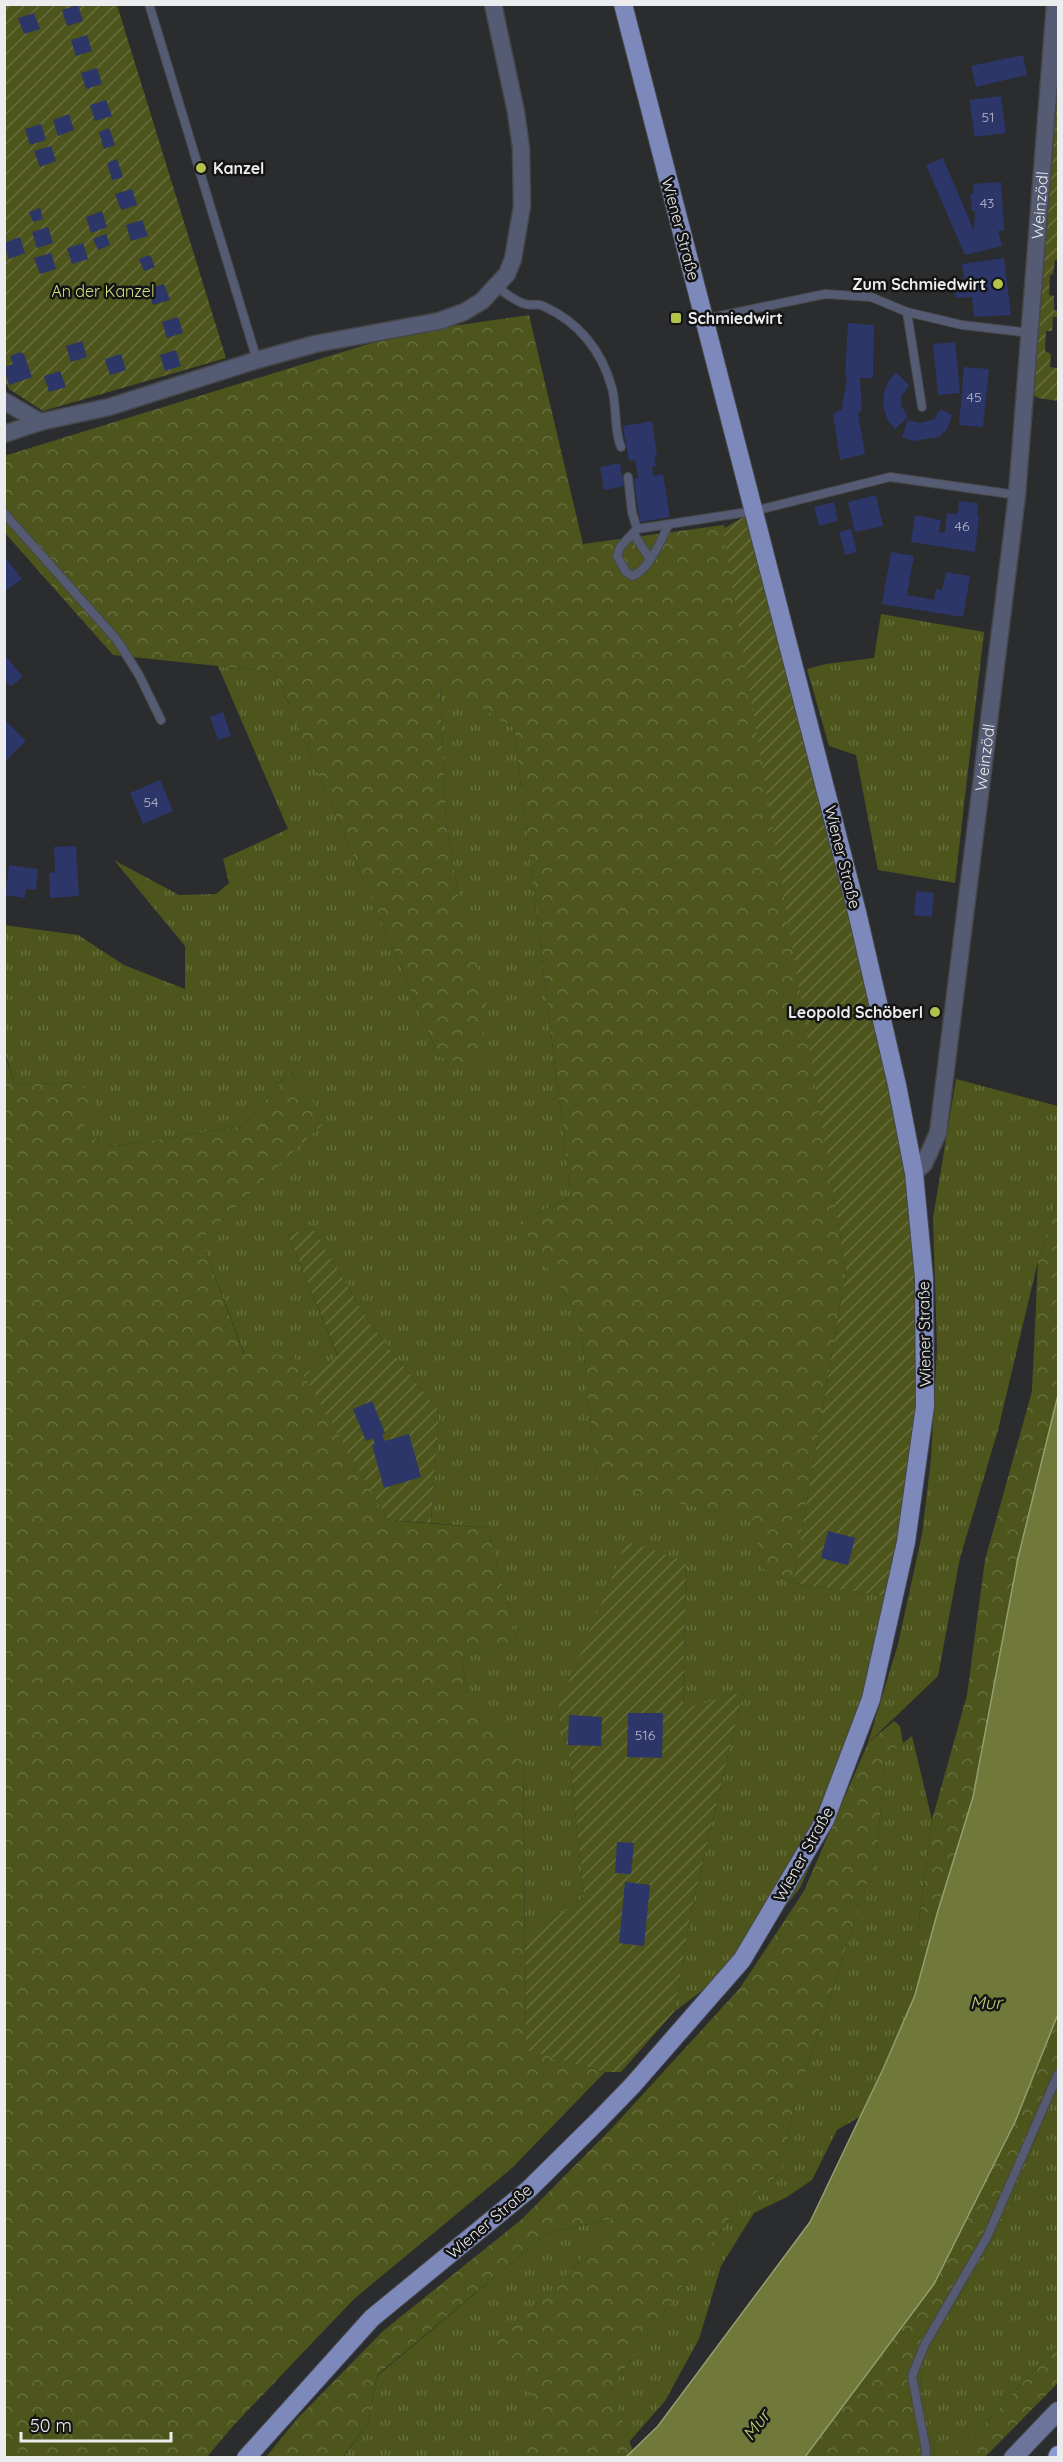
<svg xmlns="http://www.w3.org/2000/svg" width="1063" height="2462" viewBox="0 0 1063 2462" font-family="Quicksand,sans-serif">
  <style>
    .grass { fill: url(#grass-tufts) }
    .forest { fill: url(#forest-crowns) }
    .garden { fill: url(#garden-furrows) }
    .water { fill: #70793a; stroke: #959c70; stroke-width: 1.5 }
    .building { fill: #2c3669 }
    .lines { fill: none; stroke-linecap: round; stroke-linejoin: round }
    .lane-casing { stroke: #464749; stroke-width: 10 }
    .street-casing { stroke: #464749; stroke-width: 19 }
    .secondary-casing { stroke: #464749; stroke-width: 20 }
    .primary-casing { stroke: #464749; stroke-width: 20 }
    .highway-casing { stroke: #464749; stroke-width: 20 }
    .lane { stroke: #545b73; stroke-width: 8 }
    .street { stroke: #545b73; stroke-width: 16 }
    .secondary { stroke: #6b759b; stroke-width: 18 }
    .primary { stroke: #7c89ba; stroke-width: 18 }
    .highway { stroke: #8b9bd6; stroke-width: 18 }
    .poi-dot { fill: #b2c24b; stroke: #141415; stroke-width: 2 }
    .labels { text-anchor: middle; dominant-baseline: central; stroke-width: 5; stroke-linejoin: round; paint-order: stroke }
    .number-label { font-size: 14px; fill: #bbbecd }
    .poi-label { font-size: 16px; font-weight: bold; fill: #ebecee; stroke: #141415; text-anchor: start }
    .street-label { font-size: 16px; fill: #ebecee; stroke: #141415 }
    .park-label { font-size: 16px; fill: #d0df82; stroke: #141415 }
    .water-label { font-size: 18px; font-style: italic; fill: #c2d074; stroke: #141415 }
  </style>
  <defs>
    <pattern id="grass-tufts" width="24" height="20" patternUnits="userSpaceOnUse" patternTransform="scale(1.5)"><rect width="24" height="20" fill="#4d551c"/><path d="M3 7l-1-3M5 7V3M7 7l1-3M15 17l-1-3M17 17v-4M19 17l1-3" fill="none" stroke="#676e3d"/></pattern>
    <pattern id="forest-crowns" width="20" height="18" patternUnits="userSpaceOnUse" patternTransform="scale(1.5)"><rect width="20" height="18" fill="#4d551c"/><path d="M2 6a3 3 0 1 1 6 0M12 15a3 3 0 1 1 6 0" fill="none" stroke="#676e3d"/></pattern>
    <pattern id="garden-furrows" width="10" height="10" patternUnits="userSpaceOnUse" patternTransform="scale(1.5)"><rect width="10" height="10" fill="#4d551c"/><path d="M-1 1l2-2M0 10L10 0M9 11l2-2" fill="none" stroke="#676e3d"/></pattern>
  </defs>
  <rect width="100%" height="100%" fill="#2b2c2e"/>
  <g class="grass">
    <path d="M 881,614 L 984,632 L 955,883 L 878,870 L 856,755 L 829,746 L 807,669 L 826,664 L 874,658 Z"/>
    <path d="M 218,666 L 275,672 L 439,1057 L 459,898 L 446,824 L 440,682 L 514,728 L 571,1197 L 519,1222 L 580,1318 L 597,1484 L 754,1520 L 763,1568 L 793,1583 L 894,1597 L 871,1699 L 864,1746 L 800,1888 L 742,1960 L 674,2012 L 692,1907 L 743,1692 L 683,1710 L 686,1562 L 557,1710 L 570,1761 L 584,1897 L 525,1937 L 523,1752 L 469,1700 L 462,1657 L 518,1641 L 487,1528 L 431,1523 L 439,1411 L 371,1325 L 312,1227 L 288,1235 L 338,1357 L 303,1374 L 293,1355 L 245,1355 L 201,1240 L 326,1120 L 290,1072 L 243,1126 L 115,1146 L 79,1134 L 79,1082 L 15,1085 L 5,1052 L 4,925 L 78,935 L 124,965 L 185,989 L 185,946 L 114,860 L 179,895 L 216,894 L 229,883 L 223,859 L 288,829 Z"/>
    <path d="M 956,1079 L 1058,1106 L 1058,1195 L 1038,1261 L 998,1430 L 960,1558 L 938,1676 L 868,1743 L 898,1644 L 922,1534 L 931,1459 L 937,1348 L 933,1218 Z"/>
    <path d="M 912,1736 L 932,1820 L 918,1928 L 937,1914 L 915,1995 L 861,2116 L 837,2130 L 812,2180 L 787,2197 L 754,2213 L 721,2266 L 699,2339 L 665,2401 L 629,2442 L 611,2388 L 737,2208 L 783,2171 L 791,2119 L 877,1852 L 885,1757 Z"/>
    <path d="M 1058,2080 L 1058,2345 L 954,2457 L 934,2457 L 935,2452 L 920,2384 L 925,2353 L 982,2259 L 1015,2195 Z"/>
    <path d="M 612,2219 L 573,2269 L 551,2419 L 515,2457 L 343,2458 L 368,2423 L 377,2376 L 547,2233 Z"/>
  </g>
  <g class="forest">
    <path d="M 529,315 L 583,544 L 724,525 L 846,1271 L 793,1583 L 763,1568 L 753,1520 L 597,1485 L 580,1318 L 519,1222 L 571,1197 L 514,728 L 440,683 L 446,824 L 459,898 L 487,1001 L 480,1068 L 439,1057 L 275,672 L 113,655 L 5,533 L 4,456 L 404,333 Z"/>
    <path d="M 4,1052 L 15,1085 L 79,1082 L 95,1104 L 79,1134 L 115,1146 L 243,1126 L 290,1072 L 327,1120 L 201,1240 L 244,1354 L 293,1355 L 388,1520 L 487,1528 L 518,1641 L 462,1657 L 469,1700 L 523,1752 L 526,2049 L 605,2072 L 512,2168 L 354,2299 L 233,2426 L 207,2457 L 5,2457 Z"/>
    <path d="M 1058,1195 L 1058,1395 L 1018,1558 L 973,1797 L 937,1914 L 918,1929 L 932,1820 L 967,1695 L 985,1560 L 1032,1391 L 1038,1261 Z"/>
    <path d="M 894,1721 L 900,1726 L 903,1743 L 885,1758 L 877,1852 L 791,2119 L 783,2171 L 737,2208 L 611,2388 L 633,2451 L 626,2457 L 515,2457 L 551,2419 L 494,2346 L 573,2269 L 611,2219 L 547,2233 L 377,2375 L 368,2423 L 343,2457 L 266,2457 L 297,2419 L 383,2331 L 522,2219 L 612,2128 L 740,1988 L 804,1891 L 868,1743 Z"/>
    <path d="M 1058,2014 L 1058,2080 L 1015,2195 L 982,2259 L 925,2353 L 920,2384 L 935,2452 L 934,2457 L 805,2458 L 934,2284 L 1015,2122 Z"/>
    <path d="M 1058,2345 L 1058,2383 L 985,2457 L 954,2457 Z"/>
  </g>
  <g class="garden">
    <path d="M 5,5 L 117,5 L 226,358 L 43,411 L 9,389 L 5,381 Z"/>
    <path d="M 1058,88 L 1058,260 L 1055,260 L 1053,274 L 1050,275 L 1049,295 L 1054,296 L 1054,310 L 1058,311 L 1058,317 L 1053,317 L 1052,331 L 1046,331 L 1045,351 L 1051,354 L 1050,367 L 1058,368 L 1058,401 L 1038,398 L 1026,390 L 1049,94 Z"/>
    <path d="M 754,511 L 897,1085 L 924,1278 L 925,1406 L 894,1597 L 793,1583 L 846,1271 L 723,529 Z"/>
    <path d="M 312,1227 L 371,1325 L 439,1411 L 431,1523 L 388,1520 L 303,1374 L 338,1356 L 288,1235 Z"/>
    <path d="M 627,1541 L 686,1562 L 683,1709 L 743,1692 L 692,1907 L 674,2012 L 621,2072 L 605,2072 L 526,2050 L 525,1937 L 584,1897 L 570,1761 L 557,1710 Z"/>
  </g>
  <path class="water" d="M 1058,1395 L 1058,2014 L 1015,2122 L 934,2284 L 805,2457 L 626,2457 L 658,2426 L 810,2222 L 883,2069 L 915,1995 L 937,1914 L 973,1797 L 1018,1558 Z"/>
  <g class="building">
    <path d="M 78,5 L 83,21 L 67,26 L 62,10 Z"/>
    <path d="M 34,13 L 40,29 L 24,34 L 18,18 Z"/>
    <path d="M 87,35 L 92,51 L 76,56 L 71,40 Z"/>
    <path d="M 1023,55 L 1027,75 L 976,87 L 971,66 Z"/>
    <path d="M 97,68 L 102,84 L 86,89 L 81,73 Z"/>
    <path d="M 1001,96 L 1006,133 L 975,137 L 969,100 Z"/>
    <path d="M 106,100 L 112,116 L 95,121 L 90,105 Z"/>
    <path d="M 69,114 L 74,130 L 58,136 L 53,120 Z"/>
    <path d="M 41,124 L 46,140 L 30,145 L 25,129 Z"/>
    <path d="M 109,128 L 115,145 L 104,149 L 99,132 Z"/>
    <path d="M 51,146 L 56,161 L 40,167 L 34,151 Z"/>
    <path d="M 943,158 L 974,231 L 975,211 L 972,211 L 970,194 L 974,194 L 973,184 L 1001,182 L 1004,231 L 998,231 L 1002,246 L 965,255 L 926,165 Z"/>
    <path d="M 117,159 L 123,177 L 112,180 L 107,163 Z"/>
    <path d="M 132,189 L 137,205 L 121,210 L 115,194 Z"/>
    <path d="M 40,208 L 43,219 L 33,222 L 29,212 Z"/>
    <path d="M 102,211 L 107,227 L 91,233 L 86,217 Z"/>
    <path d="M 142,220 L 148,236 L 131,241 L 126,225 Z"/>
    <path d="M 48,227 L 53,243 L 37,248 L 32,232 Z"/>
    <path d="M 106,234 L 110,245 L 98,250 L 93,239 Z"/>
    <path d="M 20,237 L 25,253 L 9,259 L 4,243 Z"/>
    <path d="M 83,243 L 88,259 L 72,264 L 67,248 Z"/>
    <path d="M 51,253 L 56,269 L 40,274 L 34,258 Z"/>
    <path d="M 150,255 L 155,267 L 144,271 L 139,259 Z"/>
    <path d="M 1004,258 L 1011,315 L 974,317 L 972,297 L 956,298 L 954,282 L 965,281 L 962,264 Z"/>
    <path d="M 164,284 L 170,300 L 153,305 L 148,289 Z"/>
    <path d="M 178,317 L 183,333 L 167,338 L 162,322 Z"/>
    <path d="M 848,323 L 874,325 L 873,378 L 860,378 L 862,410 L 858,413 L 865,454 L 840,460 L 833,414 L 842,409 L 847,377 L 845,377 Z"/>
    <path d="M 82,341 L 87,357 L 71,362 L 66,346 Z"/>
    <path d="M 955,342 L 960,393 L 938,395 L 933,344 Z"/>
    <path d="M 176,350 L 181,366 L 165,371 L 160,355 Z"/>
    <path d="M 21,352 L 24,354 L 32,377 L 9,385 L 4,367 L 13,364 L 10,356 Z"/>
    <path d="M 121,354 L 126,370 L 110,375 L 105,359 Z"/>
    <path d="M 964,367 L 989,369 L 983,427 L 959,425 Z"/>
    <path d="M 60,371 L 66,387 L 49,392 L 44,376 Z"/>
    <path d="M 896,372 L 909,385 L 901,397 L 901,405 L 908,417 L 895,429 L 887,419 L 883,405 L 884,393 L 888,382 Z"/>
    <path d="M 941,409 L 952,415 L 947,429 L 939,437 L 913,441 L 902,437 L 908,420 L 920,423 L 934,419 Z"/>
    <path d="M 652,421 L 657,456 L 654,457 L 656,466 L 652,467 L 653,476 L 663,474 L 670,517 L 640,522 L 634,479 L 638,478 L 635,460 L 629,461 L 623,426 Z"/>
    <path d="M 620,463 L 624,486 L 604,490 L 600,467 Z"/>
    <path d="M 876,495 L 883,526 L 855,532 L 848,502 Z"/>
    <path d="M 959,501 L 978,503 L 977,516 L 979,517 L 975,552 L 911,542 L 915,515 L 941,520 L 939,532 L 945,533 L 947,513 L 958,514 Z"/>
    <path d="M 834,502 L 838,521 L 819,526 L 814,507 Z"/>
    <path d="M 851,529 L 857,552 L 845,555 L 839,532 Z"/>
    <path d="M 891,552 L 914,556 L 907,595 L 934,600 L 936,589 L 942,590 L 946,572 L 970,576 L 963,617 L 882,604 Z"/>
    <path d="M 4,556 L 22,579 L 4,592 Z"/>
    <path d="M 4,654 L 23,677 L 10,687 L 4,679 Z"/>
    <path d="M 223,712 L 231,736 L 218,740 L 210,717 Z"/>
    <path d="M 4,719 L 26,741 L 4,762 Z"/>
    <path d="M 160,780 L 173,811 L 143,824 L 130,793 Z"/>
    <path d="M 76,846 L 79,896 L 50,898 L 49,873 L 55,872 L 54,847 Z"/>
    <path d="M 9,865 L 38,869 L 36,890 L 26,889 L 25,898 L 5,895 Z"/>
    <path d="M 916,891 L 934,893 L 932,917 L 914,915 Z"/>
    <path d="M 372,1401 L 385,1433 L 382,1435 L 385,1441 L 409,1434 L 421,1477 L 384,1488 L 372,1445 L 375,1444 L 373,1438 L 366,1441 L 353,1409 Z"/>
    <path d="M 828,1531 L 855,1538 L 848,1565 L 821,1558 Z"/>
    <path d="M 628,1713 L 663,1713 L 662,1758 L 627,1757 Z"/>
    <path d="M 569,1715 L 602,1717 L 601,1746 L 568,1745 Z"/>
    <path d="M 617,1842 L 634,1843 L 631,1874 L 615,1873 Z"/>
    <path d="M 625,1882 L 650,1885 L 644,1946 L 619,1943 Z"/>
  </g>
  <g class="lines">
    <g class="lane-casing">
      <g id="lane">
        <path d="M 149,4 L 257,360"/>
        <path d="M 497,287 C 505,293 515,301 525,304 C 531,306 537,303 543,306 C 579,322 601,349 612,388 C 617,407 614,432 621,447"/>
        <path d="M 907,312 L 922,407"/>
        <path d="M 705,319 L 825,294 L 871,297 L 907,312 L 962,325 L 1030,333"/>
        <path d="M 628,477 L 632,512 L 637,529 L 754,511 L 890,477 L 1017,495"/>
        <path d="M 4,513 L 117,640 L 139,675 L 161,720"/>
        <path d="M 637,529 L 620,547 L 617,556 L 626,572 L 633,576 C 651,567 660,541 669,524"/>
        <path d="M 633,533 L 650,559"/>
        <path d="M 925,2458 L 926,2450 L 912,2376 L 925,2344 L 987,2237 L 1058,2074"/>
      </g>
    </g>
    <g class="street-casing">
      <g id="street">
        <path d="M 4,401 L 40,422"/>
        <path d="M 4,434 L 40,422 L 109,407 L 257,360 L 315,344 L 439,321 L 464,312 L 482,301 L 507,274 L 513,259 L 522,206 L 521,148 L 516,112 L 493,4"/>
        <path id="s1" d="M 914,1173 L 924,1164 L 938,1133 L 1017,495 L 1055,4"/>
      </g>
    </g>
    <g class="secondary-casing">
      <path id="secondary" d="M 1013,2458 L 1058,2411"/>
    </g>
    <g class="primary-casing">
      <path id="primary" d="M 246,2458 L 372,2318 L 528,2190 L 600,2119 L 632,2086 L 742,1960 L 825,1820 L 871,1699 L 906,1542 L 925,1406 L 924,1278 L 914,1173 L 897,1085 L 857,912 L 623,4"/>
    </g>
    <g class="highway-casing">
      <path id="highway" d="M 1057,2458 L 1058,2455"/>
    </g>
    <use href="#lane" class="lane"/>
    <use href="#street" class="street"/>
    <use href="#secondary" class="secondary"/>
    <use href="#primary" class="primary"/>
    <use href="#highway" class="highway"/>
  </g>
  <g class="poi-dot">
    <circle cx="201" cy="168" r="6"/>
    <circle cx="998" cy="284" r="6"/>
    <rect x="670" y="312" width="12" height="12" rx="3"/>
    <circle cx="935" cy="1012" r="6"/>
  </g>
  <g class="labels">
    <g class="number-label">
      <text x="988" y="117">51</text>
      <text x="987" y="203">43</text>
      <text x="974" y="397">45</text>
      <text x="962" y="526">46</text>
      <text x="151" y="802">54</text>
      <text x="645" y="1735">516</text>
    </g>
    <g class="poi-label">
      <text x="213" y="168">Kanzel</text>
      <text x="986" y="284" text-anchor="end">Zum Schmiedwirt</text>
      <text x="688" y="318">Schmiedwirt</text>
      <text x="923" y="1012" text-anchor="end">Leopold Schöberl</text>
    </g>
    <g class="street-label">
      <text stroke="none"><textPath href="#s1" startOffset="981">Weinzödl</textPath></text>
      <text transform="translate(681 229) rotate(75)">Wiener Straße</text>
      <text stroke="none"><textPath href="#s1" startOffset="426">Weinzödl</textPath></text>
      <text transform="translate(843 857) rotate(76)">Wiener Straße</text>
      <text transform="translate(924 1334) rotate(-91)">Wiener Straße</text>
      <text transform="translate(803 1854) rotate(-61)">Wiener Straße</text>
      <text transform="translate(489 2221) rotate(-40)">Wiener Straße</text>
    </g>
    <g class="park-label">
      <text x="103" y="291">An der Kanzel</text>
    </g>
    <g class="water-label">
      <text x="986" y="2002">Mur</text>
      <text transform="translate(756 2425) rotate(-53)">Mur</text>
    </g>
  </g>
  <rect width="1063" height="2462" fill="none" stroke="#ebecee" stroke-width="12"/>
  <path d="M21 2432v9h150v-9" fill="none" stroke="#ebecee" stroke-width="3"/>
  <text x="30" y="2432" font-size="18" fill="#ebecee" stroke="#141415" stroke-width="4.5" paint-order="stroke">50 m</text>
</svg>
